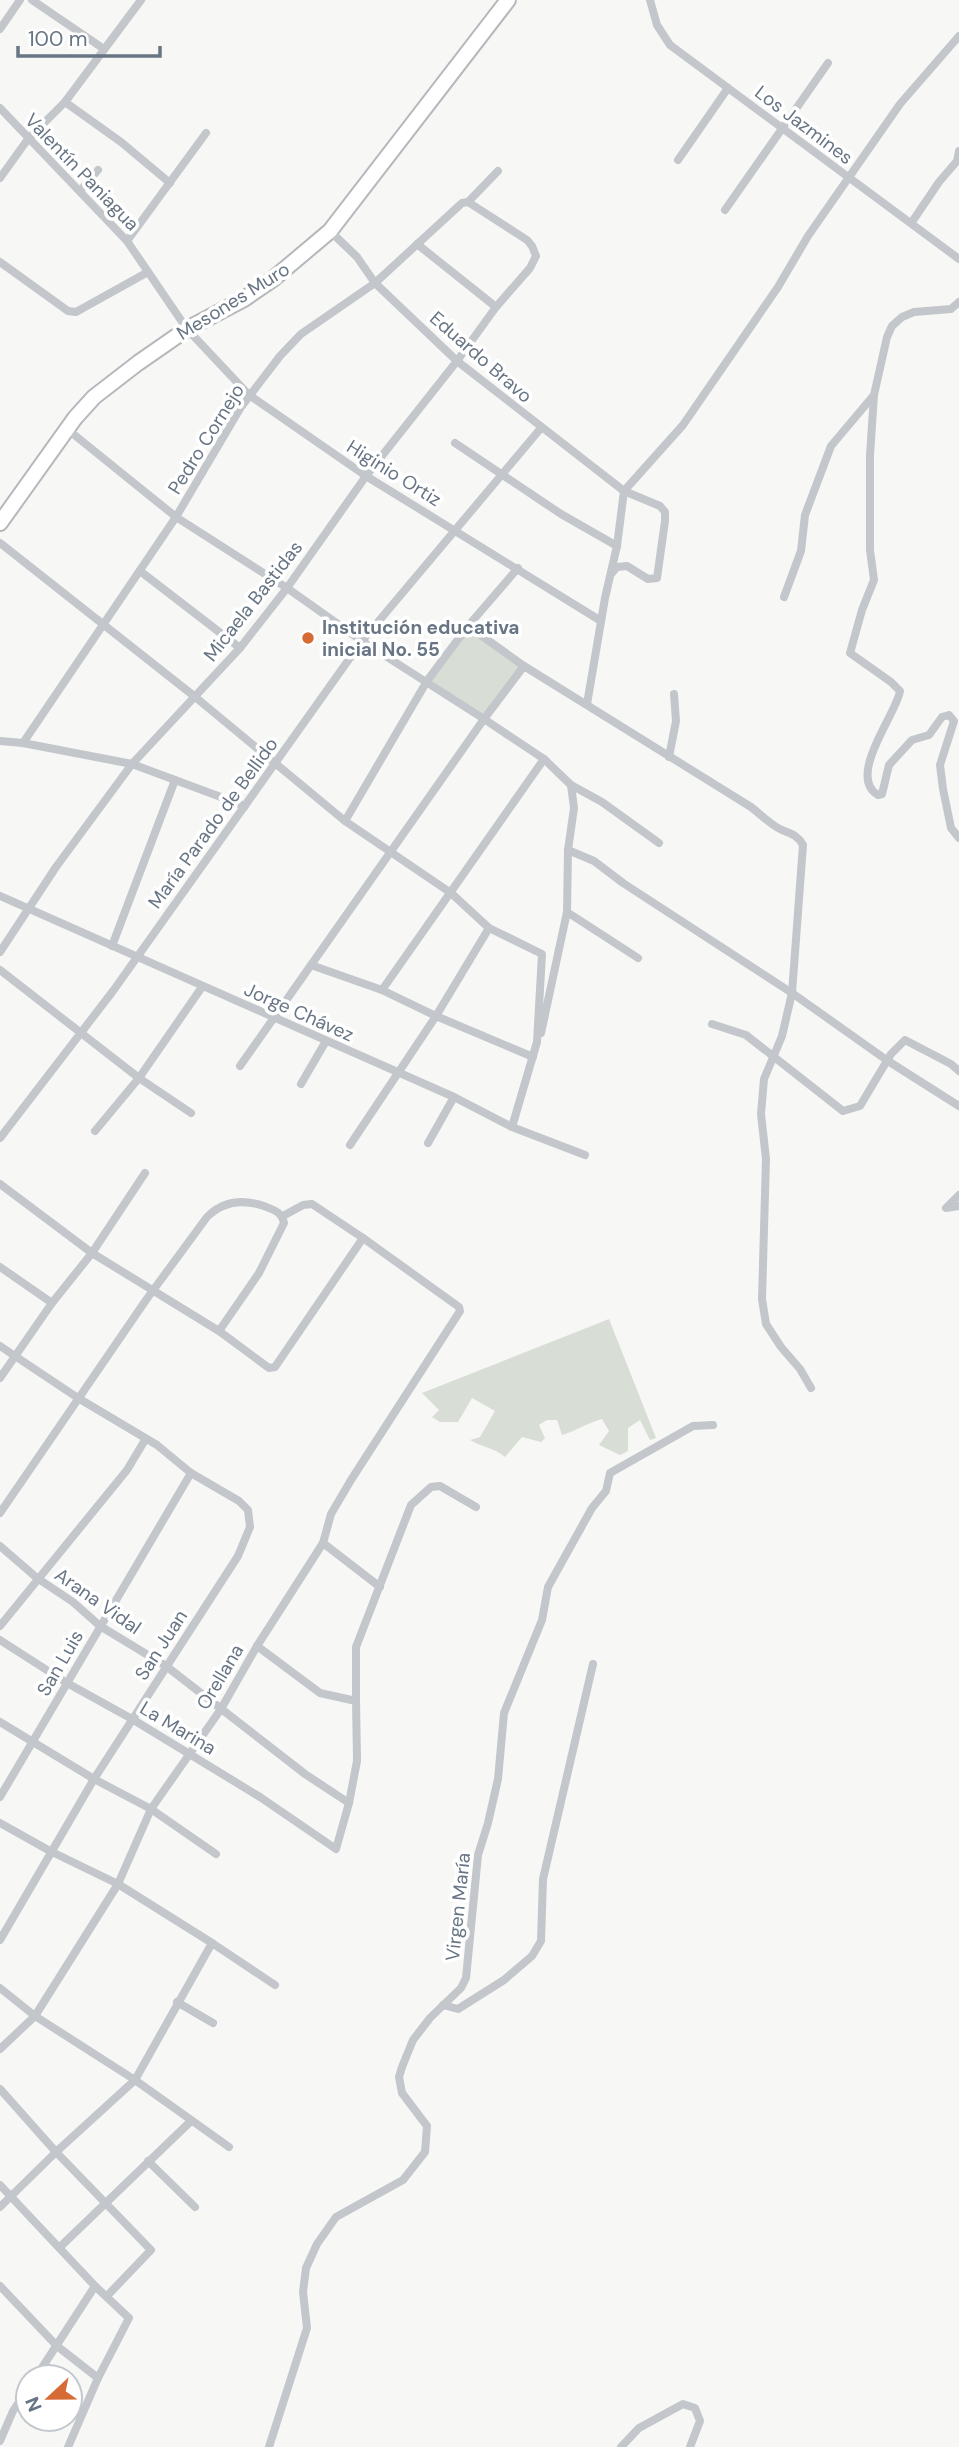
<svg xmlns="http://www.w3.org/2000/svg" width="959" height="2447" viewBox="0 0 959 2447" font-family="'DM Sans',sans-serif">
  <style>
    .green { fill: #d8ded6 }
    .lines { fill: none; stroke-linecap: round; stroke-linejoin: round }
    .trunk-casing { stroke: #b6b9bc; stroke-width: 18 }
    .minor { stroke: #c3c6ca; stroke-width: 8 }
    .trunk { stroke: #fff; stroke-width: 14 }
    .poi-dot { fill: #d76b35; stroke: #fff; stroke-width: 2.5 }
    .labels { text-anchor: middle; dominant-baseline: central; stroke-width: 7; stroke-linejoin: round; paint-order: stroke }
    .street-label { font-size: 19px; fill: #687584; stroke: #fff }
    .poi-label { font-size: 19px; font-weight: bold; fill: #687584; stroke: #fff; text-anchor: start }
  </style>
  <rect width="100%" height="100%" fill="#f7f7f5"/>
  <g class="green">
    <path d="M 468,626 L 524,666 L 484,719 L 427,681 Z"/>
    <path d="M 609,1319 L 656,1438 L 650,1440 L 640,1420 L 628,1428 L 628,1451 L 620,1455 L 599,1445 L 609,1431 L 602,1419 C 587,1423 576,1431 562,1435 L 557,1420 L 547,1420 L 539,1425 L 545,1438 L 541,1442 L 522,1437 L 505,1457 C 495,1448 481,1447 470,1440 L 480,1437 L 495,1411 L 472,1398 L 458,1422 L 440,1422 L 432,1417 L 439,1410 L 422,1393 Z"/>
  </g>
  <g class="lines">
    <g class="trunk-casing">
      <path id="trunk" d="M 0,523 L 75,418 L 94,397 L 138,363 L 187,329 L 244,299 L 273,279 L 330,231 L 508,0"/>
    </g>
    <g class="minor">
      <path d="M 32,0 L 104,49"/>
      <path d="M 650,0 L 657,25 L 670,45 L 959,259"/>
      <path d="M 0,29 L 20,0"/>
      <path d="M 65,102 L 121,142 L 170,183"/>
      <path d="M 0,108 L 127,241 L 187,329 L 249,395 L 366,476 L 601,621"/>
      <path d="M 678,160 L 728,88"/>
      <path d="M 0,178 L 28,139 L 65,102 L 141,0"/>
      <path d="M 80,191 L 98,170"/>
      <path d="M 725,210 L 828,63"/>
      <path d="M 912,222 L 939,182 L 957,161 L 959,151"/>
      <path d="M 330,231 L 357,257 L 375,283 L 457,361 L 624,491 L 660,506 L 665,512 L 665,521 L 657,578 L 648,579 L 627,566 L 617,567 L 612,573"/>
      <path d="M 127,241 L 206,133"/>
      <path d="M 417,244 L 496,307"/>
      <path d="M 0,262 L 68,311 L 76,312 L 148,272"/>
      <path d="M 959,302 L 951,309 L 914,312 L 902,317 L 892,326 L 887,337 L 874,395 L 870,455 L 870,550 L 874,580 L 862,610 L 850,653 L 891,682 L 900,691 C 897,713 846,776 878,795 L 882,794 L 889,765 L 912,740 L 929,735 L 942,717 L 949,715 L 954,721 L 940,765 L 943,789 L 951,828 L 959,838"/>
      <path d="M 67,429 L 176,517 L 287,588 L 362,641 L 484,719 L 544,759 L 571,785"/>
      <path d="M 455,443 L 561,514 L 617,546"/>
      <path d="M 0,543 L 194,696 L 345,821 L 451,893 L 489,928 L 542,954 L 537,1042 L 512,1127"/>
      <path d="M 140,571 L 240,648"/>
      <path d="M 784,597 L 801,551 L 805,515 L 831,446 L 874,395"/>
      <path d="M 468,626 L 524,666 L 751,807 C 760,814 770,824 780,829 C 790,834 797,834 803,845 L 792,993 L 782,1036 L 764,1079 L 761,1114 L 766,1159 L 762,1299 L 766,1324 L 781,1347 L 800,1369 L 811,1388"/>
      <path d="M 587,704 L 605,598 L 617,546 L 624,491 L 683,425 L 778,287 L 808,236 L 900,104 L 959,36"/>
      <path d="M 0,741 L 23,743 L 132,764 L 245,806"/>
      <path d="M 23,743 L 176,517 L 241,407 L 280,356 L 301,334 L 375,283 L 462,203 L 468,202 L 498,171"/>
      <path d="M 669,757 L 676,721 L 674,694"/>
      <path d="M 345,821 L 427,681 L 468,626 L 518,568"/>
      <path d="M 568,850 L 594,861 L 623,883 L 792,993 L 888,1061 L 959,1106"/>
      <path d="M 0,896 L 454,1097 L 512,1127 L 585,1155"/>
      <path d="M 567,912 L 638,958"/>
      <path d="M 112,946 L 175,780"/>
      <path d="M 0,952 L 56,867 L 132,764 L 240,648 L 287,588 L 366,476 L 457,361 L 496,307 L 530,268 L 536,256 L 532,246 L 527,240 L 468,202"/>
      <path d="M 311,965 L 382,990 L 436,1016 L 533,1057"/>
      <path d="M 0,970 L 139,1078 L 191,1113"/>
      <path d="M 382,990 L 544,759"/>
      <path d="M 712,1024 L 746,1035 L 843,1111 L 860,1106 L 891,1054 L 905,1040 L 951,1064 L 959,1071"/>
      <path d="M 541,1033 L 567,912 L 568,850 L 574,808 L 571,785 L 602,802 L 659,843"/>
      <path d="M 240,1066 L 484,719 L 524,666"/>
      <path d="M 301,1084 L 326,1041"/>
      <path d="M 95,1131 L 139,1078 L 202,987"/>
      <path d="M 0,1138 L 113,991 L 362,641 L 541,428"/>
      <path d="M 428,1143 L 454,1097"/>
      <path d="M 350,1145 L 436,1016 L 489,928"/>
      <path d="M 0,1184 L 92,1253 L 219,1331 L 269,1368 L 275,1367 L 363,1238 L 459,1307 L 460,1311 L 351,1480 L 331,1514 L 323,1543 L 257,1646 L 221,1709 L 151,1809 L 118,1884 L 35,2016 L 0,2049"/>
      <path d="M 959,1195 L 946,1208 L 959,1206"/>
      <path d="M 283,1216 L 303,1205 L 312,1204 L 363,1238"/>
      <path d="M 0,1267 L 52,1303"/>
      <path d="M 0,1346 L 78,1398 L 157,1445 L 191,1473 L 239,1501 L 248,1510 L 250,1527 L 238,1556 L 94,1779 L 0,1940"/>
      <path d="M 0,1378 L 52,1303 L 92,1253 L 145,1173"/>
      <path d="M 0,1513 L 146,1300 L 207,1217 C 223,1201 243,1199 264,1206 C 274,1210 282,1212 284,1223 L 259,1273 L 219,1331"/>
      <path d="M 323,1543 L 380,1587"/>
      <path d="M 0,1546 L 37,1578 L 73,1602 L 100,1626 L 166,1666 L 305,1774 L 349,1803"/>
      <path d="M 0,1626 L 127,1470 L 145,1440"/>
      <path d="M 0,1640 L 67,1683 L 132,1719 L 260,1797 L 336,1849 L 349,1803 L 357,1761 L 356,1701 L 320,1693 L 257,1646"/>
      <path d="M 356,1701 L 356,1647 L 411,1505 L 431,1487 L 440,1486 L 476,1507"/>
      <path d="M 0,1722 L 94,1779 L 151,1809 L 216,1854"/>
      <path d="M 0,1797 L 191,1473"/>
      <path d="M 0,1823 L 50,1851 L 118,1884 L 212,1943 L 135,2080 L 56,2152 L 0,2207"/>
      <path d="M 212,1943 L 275,1985"/>
      <path d="M 0,1988 L 35,2016 L 135,2080 L 229,2147"/>
      <path d="M 177,2002 L 213,2023"/>
      <path d="M 443,2005 L 458,2009 L 504,1980 L 532,1956 L 541,1941 L 543,1879 L 593,1664"/>
      <path d="M 0,2089 L 56,2152 L 151,2250 L 107,2296"/>
      <path d="M 148,2161 L 195,2207"/>
      <path d="M 0,2185 L 95,2286 L 129,2318 L 98,2378 L 68,2447"/>
      <path d="M 60,2247 L 191,2121"/>
      <path d="M 0,2286 L 57,2346 L 98,2378"/>
      <path d="M 36,2377 L 95,2286"/>
      <path d="M 0,2441 L 13,2411 L 28,2389"/>
      <path d="M 269,2447 L 307,2328 L 303,2292 L 306,2268 L 317,2244 L 336,2217 L 403,2180 L 425,2152 L 427,2126 L 402,2093 L 399,2077 L 402,2067 L 413,2040 L 430,2018 L 461,1988 L 466,1978 L 478,1855 L 488,1823 L 498,1779 L 504,1713 L 542,1620 L 548,1587 L 592,1508 L 606,1491 L 610,1473 L 693,1426 L 713,1425"/>
      <path d="M 621,2447 L 639,2428 L 683,2404 L 695,2408 L 700,2421 L 690,2447"/>
    </g>
    <use href="#trunk" class="trunk"/>
  </g>
  <circle class="poi-dot" cx="308" cy="638" r="7"/>
  <g class="labels">
    <g class="street-label">
      <text transform="translate(804 125) rotate(37)">Los Jazmines</text>
      <text transform="translate(82 172) rotate(46)">Valentín Paniagua</text>
      <text transform="translate(233 301) rotate(-32)">Mesones Muro</text>
      <text transform="translate(481 357) rotate(41)">Eduardo Bravo</text>
      <text transform="translate(206 439) rotate(-58)">Pedro Cornejo</text>
      <text transform="translate(394 473) rotate(32)">Higinio Ortiz</text>
      <text transform="translate(253 601) rotate(-52)">Micaela Bastidas</text>
      <text transform="translate(213 823) rotate(-54)">María Parado de Bellido</text>
      <text transform="translate(299 1012) rotate(24)">Jorge Chávez</text>
      <text transform="translate(98 1601) rotate(35)">Arana Vidal</text>
      <text transform="translate(161 1645) rotate(-57)">San Juan</text>
      <text transform="translate(60 1663) rotate(-60)">San Luis</text>
      <text transform="translate(220 1677) rotate(-59)">Orellana</text>
      <text transform="translate(178 1728) rotate(31)">La Marina</text>
      <text transform="translate(458 1907) rotate(-84)">Virgen María</text>
    </g>
    <g class="poi-label">
      <text x="322" y="627">Institución educativa<tspan x="322" dy="22">inicial No. 55</tspan></text>
    </g>
  </g>
  <g transform="translate(49 2398) rotate(248)"><circle r="33" fill="#ffffff" stroke="#c3c8ce" stroke-width="2"/>
  <path d="M0-5L12 26L0 18L-12 26Z" fill="#d76b35"/>
  <text y="-10" font-size="19" font-weight="bold" text-anchor="middle" fill="#687584">N</text>
  </g>
  <path d="M18 46v10h142v-10" fill="none" stroke="#687584" stroke-width="3.5"/>
  <text x="28" y="46" font-size="21" fill="#687584" stroke="#ffffff" stroke-width="5" paint-order="stroke">100 m</text>
</svg>
